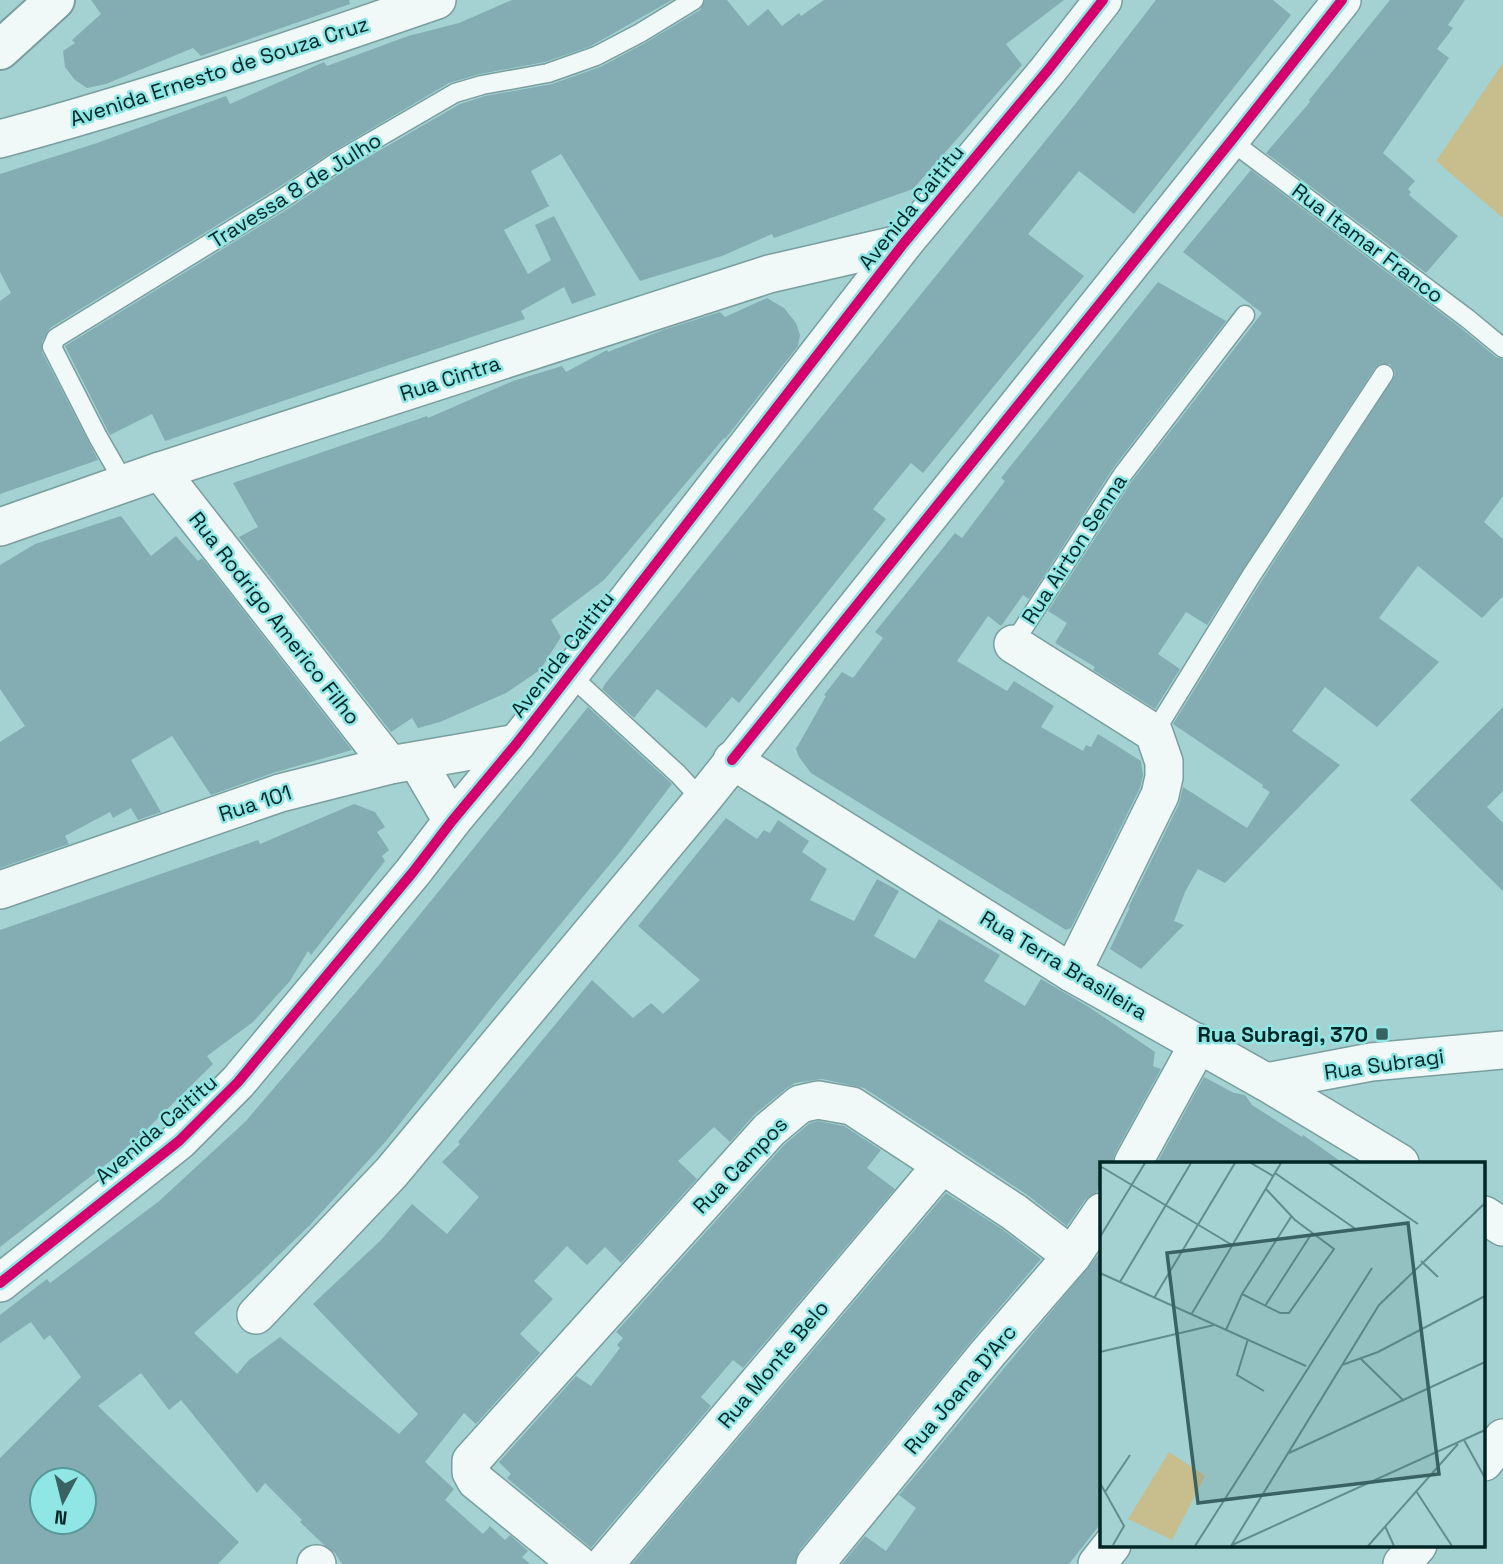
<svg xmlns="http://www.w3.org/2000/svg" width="1503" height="1564" viewBox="0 0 1503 1564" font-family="'Space Grotesk',sans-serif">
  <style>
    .green { fill: #c8bd8c }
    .building { fill: #83adb2; fill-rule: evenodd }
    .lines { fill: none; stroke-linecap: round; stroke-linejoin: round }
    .lane-casing { stroke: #799e9e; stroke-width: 21 }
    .street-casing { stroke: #799e9e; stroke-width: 40 }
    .secondary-casing { stroke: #799e9e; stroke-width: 42 }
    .lane { stroke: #f1f8f8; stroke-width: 18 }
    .street { stroke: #f1f8f8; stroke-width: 37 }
    .secondary { stroke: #f1f8f8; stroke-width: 38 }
    .cycleway-casing { stroke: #90e6e5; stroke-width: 15 }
    .cycleway { stroke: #d6006c; stroke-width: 10 }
    .poi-dot { fill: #396262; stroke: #90e6e5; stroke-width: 2.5 }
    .labels { text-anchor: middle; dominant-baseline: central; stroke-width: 5; stroke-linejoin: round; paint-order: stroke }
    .street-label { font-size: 21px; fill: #002626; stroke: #90e6e5 }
    .poi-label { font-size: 21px; font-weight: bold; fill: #002626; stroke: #90e6e5; text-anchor: end }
    .inset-road { fill: none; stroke: #628d8d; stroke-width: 2 }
    .view { fill: #396262; fill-opacity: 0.15; stroke: #396262; stroke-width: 3.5 }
    .inset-edge { fill: none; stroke: #002626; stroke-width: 3.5 }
  </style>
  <rect width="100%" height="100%" fill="#a4d2d2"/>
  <path class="green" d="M 1503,63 L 1503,218 L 1436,161 Z"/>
  <g class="building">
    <path d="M 91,0 L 349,0 L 350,4 L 201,56 L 193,48 L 106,84 L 87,88 L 75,80 L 65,67 L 63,51 L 75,43 L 72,40 L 101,14 Z"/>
    <path d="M 512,0 L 672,0 L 591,46 L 545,62 L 480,74 L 449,83 L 332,152 L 279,187 L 50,328 L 42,342 L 42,352 L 98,460 L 0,494 L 0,301 L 11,293 L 0,272 L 0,174 L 97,143 L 226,96 L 230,104 L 324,62 L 327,66 L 408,36 L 459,23 Z"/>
    <path d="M 705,0 L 727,0 L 748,26 L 768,9 L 782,26 L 799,13 L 801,16 L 824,0 L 1064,0 L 1006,44 L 1022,65 L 913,189 L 774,238 L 772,234 L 722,256 L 640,281 L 561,154 L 531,171 L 549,206 L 504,230 L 528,274 L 551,260 L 535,225 L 554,216 L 596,295 L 572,304 L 564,287 L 521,311 L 525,319 L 165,441 L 152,414 L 110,435 L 65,346 L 291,207 L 344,171 L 460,104 L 485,96 L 552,84 L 600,67 L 645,43 L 700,10 Z"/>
    <path d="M 1156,0 L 1273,0 L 1291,15 L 1134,214 L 1079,171 L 1028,234 L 1084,276 L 923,473 L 911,463 L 873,509 L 886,519 L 739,703 L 732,697 L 706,728 L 657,689 L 634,718 L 602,689 L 605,684 L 1076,103 Z"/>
    <path d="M 1390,0 L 1465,0 L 1448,25 L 1453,28 L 1437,49 L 1449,58 L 1383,153 L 1415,181 L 1408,189 L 1411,192 L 1409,195 L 1458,236 L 1426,273 L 1266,153 L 1310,102 L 1309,100 Z"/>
    <path d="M 1251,170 L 1461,328 L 1496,357 L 1503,359 L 1503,496 L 1484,522 L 1503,539 L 1503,596 L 1482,618 L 1418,566 L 1379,618 L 1439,662 L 1377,727 L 1325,687 L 1292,731 L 1340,765 L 1225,883 L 1198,869 L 1185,892 L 1174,921 L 1184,925 L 1141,969 L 1110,949 L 1130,907 L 1128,908 L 1179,804 L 1183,787 L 1247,828 L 1270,792 L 1262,787 L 1263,785 L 1173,724 L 1261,582 L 1395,375 L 1394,370 L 1390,364 L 1380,364 L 1375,368 L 1207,625 L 1186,612 L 1158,654 L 1180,669 L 1155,709 L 1093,670 L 1095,667 L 1055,643 L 1067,623 L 1048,611 L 1132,481 L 1262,313 L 1183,252 Z"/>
    <path d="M 1158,282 L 1226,321 L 1114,467 L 1029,599 L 1023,595 L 1001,626 L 988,616 L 957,661 L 1007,691 L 1014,681 L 1054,706 L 1041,727 L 1083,751 L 1086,745 L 1091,747 L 1098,734 L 1141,761 L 1143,775 L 1140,788 L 1071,928 L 1066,930 L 811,773 L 799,757 L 796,749 L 826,696 L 824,695 L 842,672 L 853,678 L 883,638 L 875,632 L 955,533 L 962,538 L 1005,481 L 1001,478 Z"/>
    <path d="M 767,298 L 784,308 L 796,323 L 800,335 L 798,346 L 725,439 L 724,438 L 604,580 L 551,620 L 561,637 L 540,670 L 506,693 L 440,722 L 418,728 L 412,718 L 391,732 L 239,537 L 258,527 L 233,483 L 427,416 L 428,418 L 513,381 L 562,366 L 566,372 L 607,350 L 608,352 L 663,330 L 720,312 L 725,317 Z"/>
    <path d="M 121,516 L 151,556 L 176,536 L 198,561 L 202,558 L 352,750 L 273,773 L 211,795 L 172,736 L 131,760 L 161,812 L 138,820 L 131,808 L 113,818 L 110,812 L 65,836 L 69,844 L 0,868 L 0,742 L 25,726 L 0,689 L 0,565 L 35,544 Z"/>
    <path d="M 588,707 L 672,784 L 620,852 L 498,1000 L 386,1141 L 310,1225 L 257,1276 L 194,1333 L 237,1374 L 249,1360 L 280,1337 L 399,1434 L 418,1414 L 313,1304 L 381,1240 L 412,1204 L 447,1234 L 479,1197 L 442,1162 L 460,1144 L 458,1142 L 592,980 L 633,1018 L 651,1003 L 663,1014 L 700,980 L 638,926 L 726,818 L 757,839 L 764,830 L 770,833 L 778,820 L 809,841 L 802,852 L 827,869 L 810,900 L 854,921 L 877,879 L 899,891 L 874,936 L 915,959 L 939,919 L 1000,955 L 984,981 L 1025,1006 L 1041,979 L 1089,1007 L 1155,1052 L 1153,1066 L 1161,1069 L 1115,1153 L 1112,1163 L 1102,1163 L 1102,1184 L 1097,1192 L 1085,1200 L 1067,1226 L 1026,1194 L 864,1088 L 822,1079 L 795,1083 L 787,1088 L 755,1114 L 730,1142 L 714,1127 L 678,1161 L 697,1179 L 621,1263 L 605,1247 L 587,1265 L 567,1246 L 534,1281 L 553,1299 L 520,1334 L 540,1353 L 476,1424 L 464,1413 L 425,1462 L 454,1489 L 445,1500 L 483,1534 L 490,1526 L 505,1540 L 510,1535 L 528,1551 L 522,1557 L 530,1564 L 342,1564 L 335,1553 L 323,1544 L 300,1522 L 302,1520 L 265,1483 L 257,1493 L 181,1400 L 169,1410 L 141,1373 L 98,1406 L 239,1542 L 218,1564 L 0,1564 L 0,1458 L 81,1377 L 50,1335 L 44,1340 L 31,1322 L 0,1343 L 0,1315 L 47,1279 L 50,1283 L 158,1202 L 246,1121 L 379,965 ZM 42,1480 L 84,1480 L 84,1522 L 42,1522 Z"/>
    <path d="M 1503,707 L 1503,791 L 1487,807 L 1503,823 L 1503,891 L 1410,800 Z"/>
    <path d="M 354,804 L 375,812 L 385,827 L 377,832 L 389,850 L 382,856 L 385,861 L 311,955 L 308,951 L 290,981 L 253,1022 L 207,1056 L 213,1064 L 146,1130 L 118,1155 L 0,1247 L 0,930 L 258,840 L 260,844 Z"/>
    <path d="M 1204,1077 L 1234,1093 L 1245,1095 L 1252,1105 L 1302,1137 L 1303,1135 L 1343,1163 L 1157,1163 Z"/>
    <path d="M 818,1121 L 844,1126 L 881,1150 L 867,1168 L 895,1189 L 743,1368 L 733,1360 L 701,1397 L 711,1406 L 591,1548 L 507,1478 L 511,1474 L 499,1462 L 576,1376 L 591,1386 L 620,1348 L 617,1345 L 623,1338 L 616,1332 L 784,1145 L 810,1123 Z"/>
    <path d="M 946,1193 L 1002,1229 L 1041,1259 L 972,1340 L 799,1551 L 795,1564 L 632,1564 Z"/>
    <path d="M 1098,1255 L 1102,1258 L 1102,1522 L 1069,1564 L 842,1564 L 865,1536 L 886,1551 L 916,1508 L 899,1495 Z"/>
  </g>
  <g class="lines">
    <g class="lane-casing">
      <g id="lane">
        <path d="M 1231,141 L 1468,319 L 1503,348"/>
        <path d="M 125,484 L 98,437 L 52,347 L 56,338 L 285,197 L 338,161 L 455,93 L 482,85 L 548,73 L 596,56 L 640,33 L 694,0"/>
        <path d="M 1013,644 L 1123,474 L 1245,315"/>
        <path d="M 570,675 L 678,774 L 702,800"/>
        <path d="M 1154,733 L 1251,576 L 1384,374"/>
      </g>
    </g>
    <g class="street-casing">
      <g id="street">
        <path d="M 0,139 C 148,99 292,50 437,0"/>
        <path d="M 160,471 L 390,765"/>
        <path d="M 0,527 L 160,471 L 769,274 L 904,243"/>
        <path d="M 1013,644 L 1154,733 L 1164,762 L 1164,777 L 1160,795 L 1072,973"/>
        <path d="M 732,760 L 1072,973 L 1266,1082 L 1400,1163"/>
        <path d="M 417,761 L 452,821"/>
        <path d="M 0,890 L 280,793 L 390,765 L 517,743"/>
        <path d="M 1266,1082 L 1371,1062 L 1503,1050"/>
        <path d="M 1133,1163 L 1199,1043"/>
        <path d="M 1484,1215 L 1503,1227"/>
        <path d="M 0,1283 L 179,1141 L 238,1082 L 413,872 L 452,821 L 517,743 L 904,243 L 1048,70 L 1103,0"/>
        <path d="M 256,1315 L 391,1173 L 702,800 L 1342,0"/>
        <path d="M 1484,1462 L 1503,1438"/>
        <path d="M 316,1564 L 317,1564"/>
        <path d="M 578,1564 L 476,1481 L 471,1472 L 471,1461 L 769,1130 L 800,1104 L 818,1100 L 852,1106 L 1014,1212 L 1072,1256"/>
        <path d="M 605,1564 L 942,1165"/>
        <path d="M 815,1564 L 988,1353 L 1072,1256 L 1102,1212"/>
        <path d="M 1097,1564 L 1112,1545"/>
        <path d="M 1402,1564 L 1418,1545"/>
      </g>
    </g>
    <g class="secondary-casing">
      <path id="secondary" d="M 0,50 L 55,0"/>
    </g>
    <use href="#lane" class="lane"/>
    <use href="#street" class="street"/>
    <use href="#secondary" class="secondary"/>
    <g class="cycleway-casing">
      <g id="cycleway">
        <path d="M 732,760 L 1231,141 L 1342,0"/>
        <path d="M 0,1283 L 179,1141 L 238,1082 L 413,872 L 452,821 L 517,743 L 904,243 L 1048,70 L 1103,0"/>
      </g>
    </g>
    <use href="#cycleway" class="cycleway"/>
  </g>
  <rect class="poi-dot" x="1375" y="1027" width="14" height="14" rx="3.5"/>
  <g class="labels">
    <g class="street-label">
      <text transform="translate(219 71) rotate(-18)">Avenida Ernesto de Souza Cruz</text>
      <text transform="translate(295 190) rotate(-32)">Travessa 8 de Julho</text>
      <text transform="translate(911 207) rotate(-51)">Avenida Caititu</text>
      <text transform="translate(1368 243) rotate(37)">Rua Itamar Franco</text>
      <text transform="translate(450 378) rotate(-18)">Rua Cintra</text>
      <text transform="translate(1074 549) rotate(-57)">Rua Airton Senna</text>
      <text transform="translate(275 618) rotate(52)">Rua Rodrigo Americo Filho</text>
      <text transform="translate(562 654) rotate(-52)">Avenida Caititu</text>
      <text transform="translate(255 803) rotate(-18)">Rua 101</text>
      <text transform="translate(1064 965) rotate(31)">Rua Terra Brasileira</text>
      <text transform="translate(1384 1064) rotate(-8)">Rua Subragi</text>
      <text transform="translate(156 1129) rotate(-41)">Avenida Caititu</text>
      <text transform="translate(740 1165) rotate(-46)">Rua Campos</text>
      <text transform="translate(773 1364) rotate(-50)">Rua Monte Belo</text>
      <text transform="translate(960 1389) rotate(-50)">Rua Joana D'Arc</text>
    </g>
    <g class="poi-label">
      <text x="1368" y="1034">Rua Subragi, 370</text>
    </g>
  </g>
  <g transform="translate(1100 1162)">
    <rect width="385" height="385" fill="#a4d2d2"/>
    <path d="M 69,290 L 105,314 L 72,378 L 28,357 Z" fill="#c8bd8c"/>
    <path class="inset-road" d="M 151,1 L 173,14M 229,1 L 318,62M 0,4 L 132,83M 175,11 L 257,68M 0,75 L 45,1M 321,99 L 338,115M 0,111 L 206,204M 20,120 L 91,1M 142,132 L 180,151 L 189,151 L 234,87 L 195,58 L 166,27M 54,136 L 135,1M 165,144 L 212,71M 91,153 L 181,1M 126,168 L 142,132 L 191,55M 148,177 L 137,213 L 164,229M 0,190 L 114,163M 261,197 L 304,239M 242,203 L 278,190 L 385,134M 364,278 L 385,316M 189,291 L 385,200M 0,321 L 24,364 L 13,383M 316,329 L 352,384M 5,330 L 30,293M 285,364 L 294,384M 132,383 L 385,268M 95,384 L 272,106M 131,384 L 279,143 L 385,41M 268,384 L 358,282"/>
    <path class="view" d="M 308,61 L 339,312 L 98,341 L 67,91 Z"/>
    <rect width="385" height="385" class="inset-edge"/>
  </g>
  <g transform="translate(63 1501) rotate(187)"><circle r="33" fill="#90e6e5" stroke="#569999" stroke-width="2"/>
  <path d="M0-5L12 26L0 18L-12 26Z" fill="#396262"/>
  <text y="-10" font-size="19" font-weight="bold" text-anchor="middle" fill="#002626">N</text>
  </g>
</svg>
